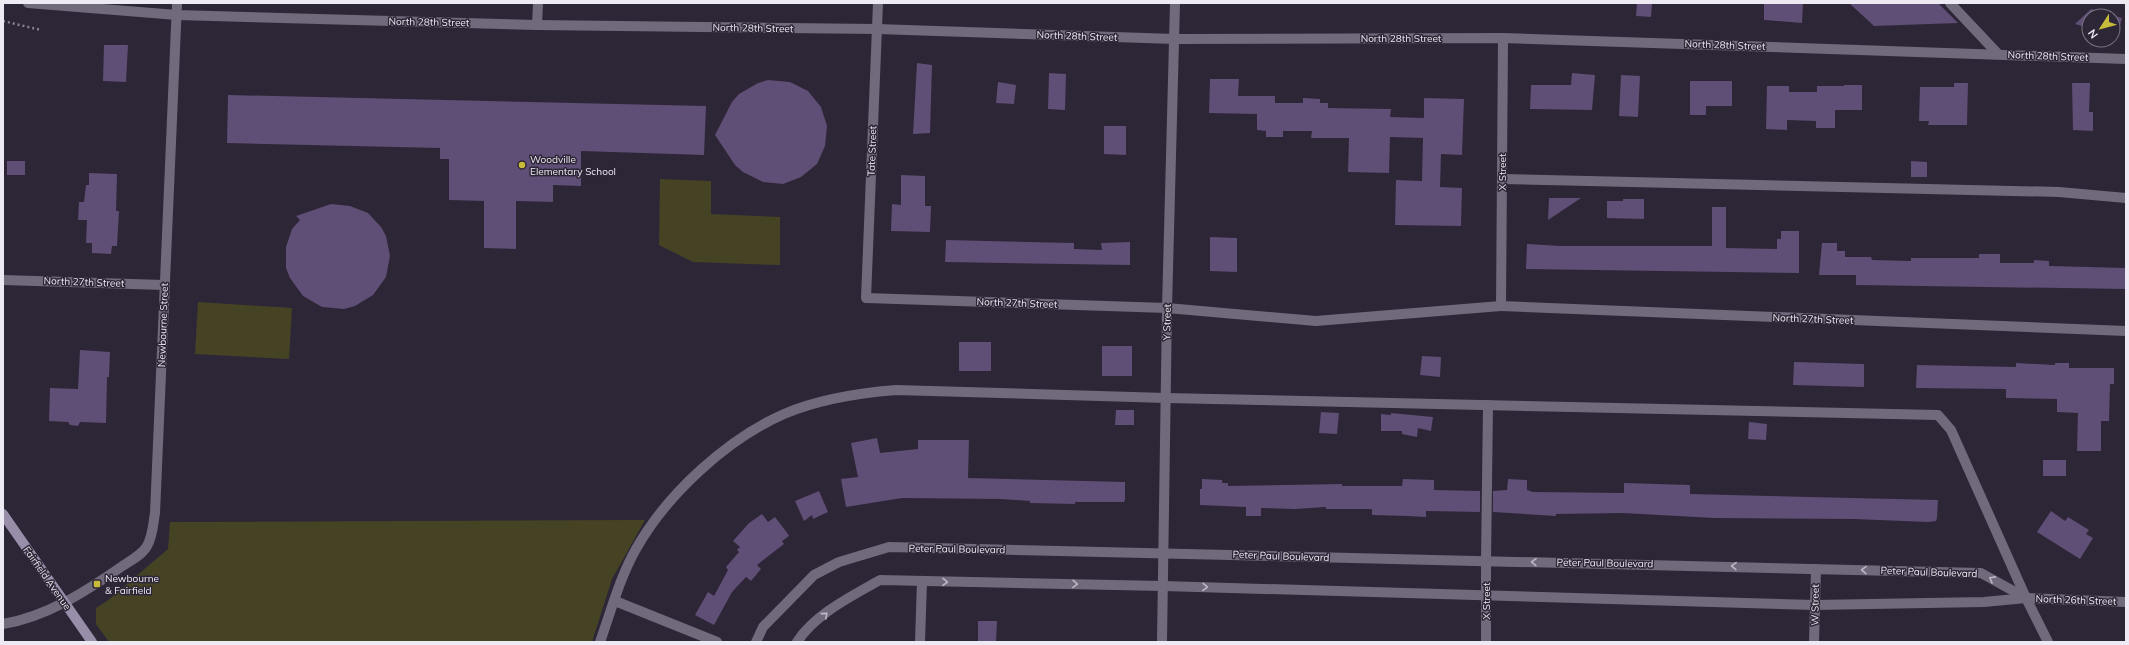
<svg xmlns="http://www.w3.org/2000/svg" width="2129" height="645" viewBox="0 0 2129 645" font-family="Mulish,sans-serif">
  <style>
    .green { fill: #464325 }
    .building { fill: #5f4e75 }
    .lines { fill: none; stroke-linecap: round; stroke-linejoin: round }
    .path { stroke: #888390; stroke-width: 2.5; stroke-dasharray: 2 3; stroke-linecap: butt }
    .lane { stroke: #716a7c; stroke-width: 10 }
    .street { stroke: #716a7c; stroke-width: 10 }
    .secondary { stroke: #998eaa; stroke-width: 10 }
    .oneway { stroke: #bcb7c4 }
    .poi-dot { fill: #c8bb3b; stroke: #2d2636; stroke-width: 1.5 }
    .labels { text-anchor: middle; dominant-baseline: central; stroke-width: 3; stroke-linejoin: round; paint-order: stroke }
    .street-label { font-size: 10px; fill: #eeeaf4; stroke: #2d2636 }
    .poi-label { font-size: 10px; fill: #eeeaf4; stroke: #2d2636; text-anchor: start }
  </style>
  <rect width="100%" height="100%" fill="#2d2636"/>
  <g class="green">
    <path d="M 660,179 L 711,181 L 711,214 L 780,217 L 780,265 L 693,262 L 659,245 Z"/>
    <path d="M 198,302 L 292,308 L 289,359 L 195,354 Z"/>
    <path d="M 645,520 L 612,579 L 592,642 L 109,642 L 96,624 L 96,608 L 107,601 L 168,549 L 170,522 Z"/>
  </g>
  <g class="building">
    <path d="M 1637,3 L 1652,3 L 1651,17 L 1636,16 Z"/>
    <path d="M 1764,3 L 1803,3 L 1802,23 L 1764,20 Z"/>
    <path d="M 1849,3 L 1938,3 L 1958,23 L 1874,26 Z"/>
    <path d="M 2091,9 L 2122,18 L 2117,37 L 2113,35 L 2113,16 L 2089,16 L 2089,28 L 2075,24 Z"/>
    <path d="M 104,45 L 128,45 L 126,82 L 103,81 Z"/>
    <path d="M 917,63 L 932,65 L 930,133 L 913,134 Z"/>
    <path d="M 1049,73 L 1066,74 L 1065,110 L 1048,109 Z"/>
    <path d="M 1572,73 L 1595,75 L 1592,110 L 1530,109 L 1531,85 L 1571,85 Z"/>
    <path d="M 1621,75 L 1640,76 L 1638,117 L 1619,116 Z"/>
    <path d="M 1210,79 L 1239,79 L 1238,96 L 1275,96 L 1275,103 L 1303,103 L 1303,98 L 1320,99 L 1320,103 L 1328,103 L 1328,108 L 1391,109 L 1390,117 L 1424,118 L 1424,98 L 1464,99 L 1462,155 L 1441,154 L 1440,187 L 1462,188 L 1461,226 L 1395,225 L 1396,180 L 1422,181 L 1423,138 L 1390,137 L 1389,173 L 1348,172 L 1349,138 L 1311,138 L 1312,131 L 1283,131 L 1283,137 L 1266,137 L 1266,131 L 1257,130 L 1257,114 L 1209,113 Z"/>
    <path d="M 768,80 L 790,82 L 808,91 L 821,107 L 827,126 L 825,146 L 817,164 L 801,177 L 783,184 L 763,182 L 743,172 L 735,165 L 715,135 L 732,102 L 739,94 L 758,83 Z"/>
    <path d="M 1690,81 L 1732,81 L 1732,106 L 1706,106 L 1706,115 L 1690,115 Z"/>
    <path d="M 998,82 L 1016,85 L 1014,104 L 996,103 Z"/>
    <path d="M 1954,83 L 1968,83 L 1967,125 L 1928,125 L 1929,121 L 1919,121 L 1920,87 L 1954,87 Z"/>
    <path d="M 2072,83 L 2090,83 L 2089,112 L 2093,112 L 2093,131 L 2073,130 Z"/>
    <path d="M 1844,85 L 1862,85 L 1862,110 L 1835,110 L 1835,128 L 1816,128 L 1816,121 L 1787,120 L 1787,130 L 1766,129 L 1767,86 L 1789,86 L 1789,92 L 1817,92 L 1817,86 L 1844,86 Z"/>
    <path d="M 228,95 L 706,106 L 704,155 L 581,151 L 581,186 L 553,185 L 553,202 L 516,201 L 516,249 L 484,248 L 484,201 L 449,200 L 449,159 L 440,159 L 440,148 L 227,143 Z"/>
    <path d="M 1104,126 L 1126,126 L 1126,155 L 1104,154 Z"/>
    <rect x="7" y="161" width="18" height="14"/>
    <path d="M 1911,161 L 1927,162 L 1927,177 L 1911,177 Z"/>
    <path d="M 89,173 L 117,174 L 116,211 L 119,211 L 117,246 L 112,246 L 111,254 L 92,253 L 92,243 L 86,243 L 87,220 L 78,220 L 79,202 L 84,202 L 86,185 L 89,185 Z"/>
    <path d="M 901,175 L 925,176 L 925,206 L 931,206 L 930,232 L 891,231 L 892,204 L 901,205 Z"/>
    <path d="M 1549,198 L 1581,198 L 1548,220 Z"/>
    <path d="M 1623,199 L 1644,199 L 1644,219 L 1607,218 L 1607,201 L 1623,201 Z"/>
    <path d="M 331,204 L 350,206 L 368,213 L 381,227 L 386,236 L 390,256 L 386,277 L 373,295 L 355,306 L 344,309 L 322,307 L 303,296 L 290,278 L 286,268 L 286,247 L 292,229 L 300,220 L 296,216 Z"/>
    <path d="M 1712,207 L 1726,207 L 1726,248 L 1777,249 L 1777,239 L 1781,239 L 1781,231 L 1799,231 L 1799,273 L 1526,269 L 1527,244 L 1561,246 L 1712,246 Z"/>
    <path d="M 1210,237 L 1237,238 L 1237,272 L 1210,271 Z"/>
    <path d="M 946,240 L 1074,243 L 1074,249 L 1102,250 L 1101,243 L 1130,242 L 1130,265 L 945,262 Z"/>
    <path d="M 1822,243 L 1837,243 L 1837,251 L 1845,251 L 1845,257 L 1871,257 L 1872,260 L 1911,261 L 1911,258 L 1979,258 L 1979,254 L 2000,254 L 2000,263 L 2034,263 L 2034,260 L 2049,261 L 2049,266 L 2126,268 L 2126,289 L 1856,285 L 1856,275 L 1819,275 Z"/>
    <rect x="959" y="342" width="32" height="29"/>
    <rect x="1102" y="346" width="30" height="30"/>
    <path d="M 80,350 L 110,352 L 109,377 L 107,377 L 106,423 L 80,422 L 78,426 L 70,425 L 68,422 L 49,421 L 50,388 L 78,389 Z"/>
    <path d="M 1422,356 L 1441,357 L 1440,377 L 1420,375 Z"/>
    <path d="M 1794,362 L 1864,364 L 1864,387 L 1793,385 Z"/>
    <path d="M 2016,363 L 2055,365 L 2055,363 L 2069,363 L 2069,368 L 2114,368 L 2114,384 L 2110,384 L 2109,421 L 2101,421 L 2101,451 L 2077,451 L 2078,413 L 2057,412 L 2057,399 L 2006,398 L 2006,389 L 1916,388 L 1917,365 L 2016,367 Z"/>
    <path d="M 1116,410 L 1134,410 L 1134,425 L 1115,425 Z"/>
    <path d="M 1321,412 L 1339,413 L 1337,434 L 1319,433 Z"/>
    <path d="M 1391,413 L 1433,417 L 1431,431 L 1418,428 L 1417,437 L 1402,434 L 1402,431 L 1381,431 L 1381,414 L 1391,415 Z"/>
    <path d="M 1749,422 L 1767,424 L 1766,440 L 1748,439 Z"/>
    <path d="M 877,438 L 880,453 L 918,449 L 918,440 L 969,440 L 968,478 L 1125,482 L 1125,500 L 1124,502 L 1075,502 L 1075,504 L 1030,503 L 1030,501 L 1001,499 L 902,498 L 846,507 L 841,479 L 858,477 L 851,443 Z"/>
    <rect x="2043" y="460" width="23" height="16"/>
    <path d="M 1202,479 L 1222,480 L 1222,483 L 1228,483 L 1228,486 L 1342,484 L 1342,486 L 1402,486 L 1403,479 L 1434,480 L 1434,490 L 1480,491 L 1480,512 L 1426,511 L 1426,517 L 1408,516 L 1372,515 L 1372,509 L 1326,509 L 1326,507 L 1295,509 L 1261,508 L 1261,516 L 1246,516 L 1246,507 L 1200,505 L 1200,489 L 1202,489 Z"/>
    <path d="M 1508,479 L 1527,480 L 1527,490 L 1533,492 L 1624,493 L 1624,483 L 1690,485 L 1690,494 L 1938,500 L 1937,518 L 1936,521 L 1928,522 L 1854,519 L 1714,518 L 1623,513 L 1556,514 L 1556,516 L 1493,512 L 1493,491 L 1507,490 Z"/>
    <path d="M 819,491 L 828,512 L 813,519 L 812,515 L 804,521 L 795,501 Z"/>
    <path d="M 2051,511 L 2065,521 L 2068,517 L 2089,530 L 2086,534 L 2093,538 L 2080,559 L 2037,532 Z"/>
    <path d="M 762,514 L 768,522 L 775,517 L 788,534 L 789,536 L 782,541 L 784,544 L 757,565 L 761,569 L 751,581 L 746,577 L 732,592 L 714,625 L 695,615 L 708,592 L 714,596 L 728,570 L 726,567 L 739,552 L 737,550 L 740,547 L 733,541 L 749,523 Z"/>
    <path d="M 978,621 L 997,621 L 996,642 L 978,642 Z"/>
  </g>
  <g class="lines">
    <path class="path" d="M 3,21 L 41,30"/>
    <g class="lane">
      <path d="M 1950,3 L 1998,54"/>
      <path d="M 1502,179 L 2059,192 L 2126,198"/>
      <path d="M 1167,308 L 1316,321 L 1501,306"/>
      <path d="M 1486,561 L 1488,405"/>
      <path d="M 615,601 L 717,642"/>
      <path d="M 600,642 C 611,611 620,577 636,549 C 667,494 727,439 784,414 C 819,399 859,393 896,390 L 1166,398 L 1938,415 L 1951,430 L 2026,598"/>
      <path d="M 920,642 L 922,581"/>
    </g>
    <g class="street">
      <path d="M 28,3 L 177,15 L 537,25 L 877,29 L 1175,39 L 1503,38 L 2126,59"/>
      <path d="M 878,3 L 866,298 L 1167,308"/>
      <path d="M 537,25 L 538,3"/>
      <path d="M 1503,38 L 1501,306 L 2126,331"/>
      <path d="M 3,280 L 164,285"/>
      <path d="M 2026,598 L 2048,642"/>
      <path d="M 3,624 C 46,617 85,592 121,567 C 130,561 142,555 147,546 C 153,536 153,524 155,513 L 177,3"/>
      <path d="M 756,642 L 763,627 L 814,575 L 839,562 L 889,547 L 1981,573 L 2026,598"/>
      <path d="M 797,642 C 815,614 852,596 880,580 L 1163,586 L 1815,605 L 1984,602 L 2026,598 L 2126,602"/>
      <path d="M 1162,642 L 1167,308 L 1175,3"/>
      <path d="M 1486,642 L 1486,561"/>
      <path d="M 1814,642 L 1816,569"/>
    </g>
    <path class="secondary" d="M 3,514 L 92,642"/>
  </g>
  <defs><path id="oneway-chevron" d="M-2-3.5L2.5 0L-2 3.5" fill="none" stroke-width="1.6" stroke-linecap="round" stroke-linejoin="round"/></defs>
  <g class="oneway">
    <use href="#oneway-chevron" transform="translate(1534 562) rotate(-179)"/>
    <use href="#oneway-chevron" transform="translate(1734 566) rotate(-178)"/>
    <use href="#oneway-chevron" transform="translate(1864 570) rotate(-179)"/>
    <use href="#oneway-chevron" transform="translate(1992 579) rotate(-151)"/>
    <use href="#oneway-chevron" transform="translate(945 582) rotate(1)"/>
    <use href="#oneway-chevron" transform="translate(1075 584) rotate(1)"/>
    <use href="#oneway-chevron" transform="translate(1205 587) rotate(2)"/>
    <use href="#oneway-chevron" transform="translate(825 615) rotate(-41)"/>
  </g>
  <g class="poi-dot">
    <circle cx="522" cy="165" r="4"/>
    <rect x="93" y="580" width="8" height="8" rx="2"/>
  </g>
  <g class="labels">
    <g class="street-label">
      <text transform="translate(429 22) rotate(1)">North 28th Street</text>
      <text transform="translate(753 28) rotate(1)">North 28th Street</text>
      <text transform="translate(1077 36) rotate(2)">North 28th Street</text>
      <text x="1401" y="38">North 28th Street</text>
      <text transform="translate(1725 45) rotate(2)">North 28th Street</text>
      <text transform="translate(2048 56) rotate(2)">North 28th Street</text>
      <text transform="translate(872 151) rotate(-88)">Tate Street</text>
      <text transform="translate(1502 172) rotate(-90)">X Street</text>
      <text transform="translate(84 282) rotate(2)">North 27th Street</text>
      <text transform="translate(1017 303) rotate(2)">North 27th Street</text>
      <text transform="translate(1813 319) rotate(2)">North 27th Street</text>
      <text transform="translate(1167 322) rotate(-89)">Y Street</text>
      <text transform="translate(163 325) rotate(-88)">Newbourne Street</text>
      <text transform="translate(957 549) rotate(1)">Peter Paul Boulevard</text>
      <text transform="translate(1281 556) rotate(2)">Peter Paul Boulevard</text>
      <text transform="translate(1605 563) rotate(1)">Peter Paul Boulevard</text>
      <text transform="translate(1929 572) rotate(2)">Peter Paul Boulevard</text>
      <text transform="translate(47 578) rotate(55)">Fairfield Avenue</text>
      <text transform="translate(2076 600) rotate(2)">North 26th Street</text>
      <text transform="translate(1486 601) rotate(-90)">X Street</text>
      <text transform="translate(1815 605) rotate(-89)">W Street</text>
    </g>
    <g class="poi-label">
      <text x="530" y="159">Woodville<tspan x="530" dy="12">Elementary School</tspan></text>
      <text x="105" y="578">Newbourne<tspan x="105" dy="12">&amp; Fairfield</tspan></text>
    </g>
  </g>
  <rect width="2129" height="645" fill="none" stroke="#eeeaf4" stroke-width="8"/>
  <g transform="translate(2101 28) rotate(234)"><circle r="19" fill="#2d2636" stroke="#7a7482"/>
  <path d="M0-3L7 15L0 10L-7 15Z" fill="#c8bb3b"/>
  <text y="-6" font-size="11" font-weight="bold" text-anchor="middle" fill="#eeeaf4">N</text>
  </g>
</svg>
